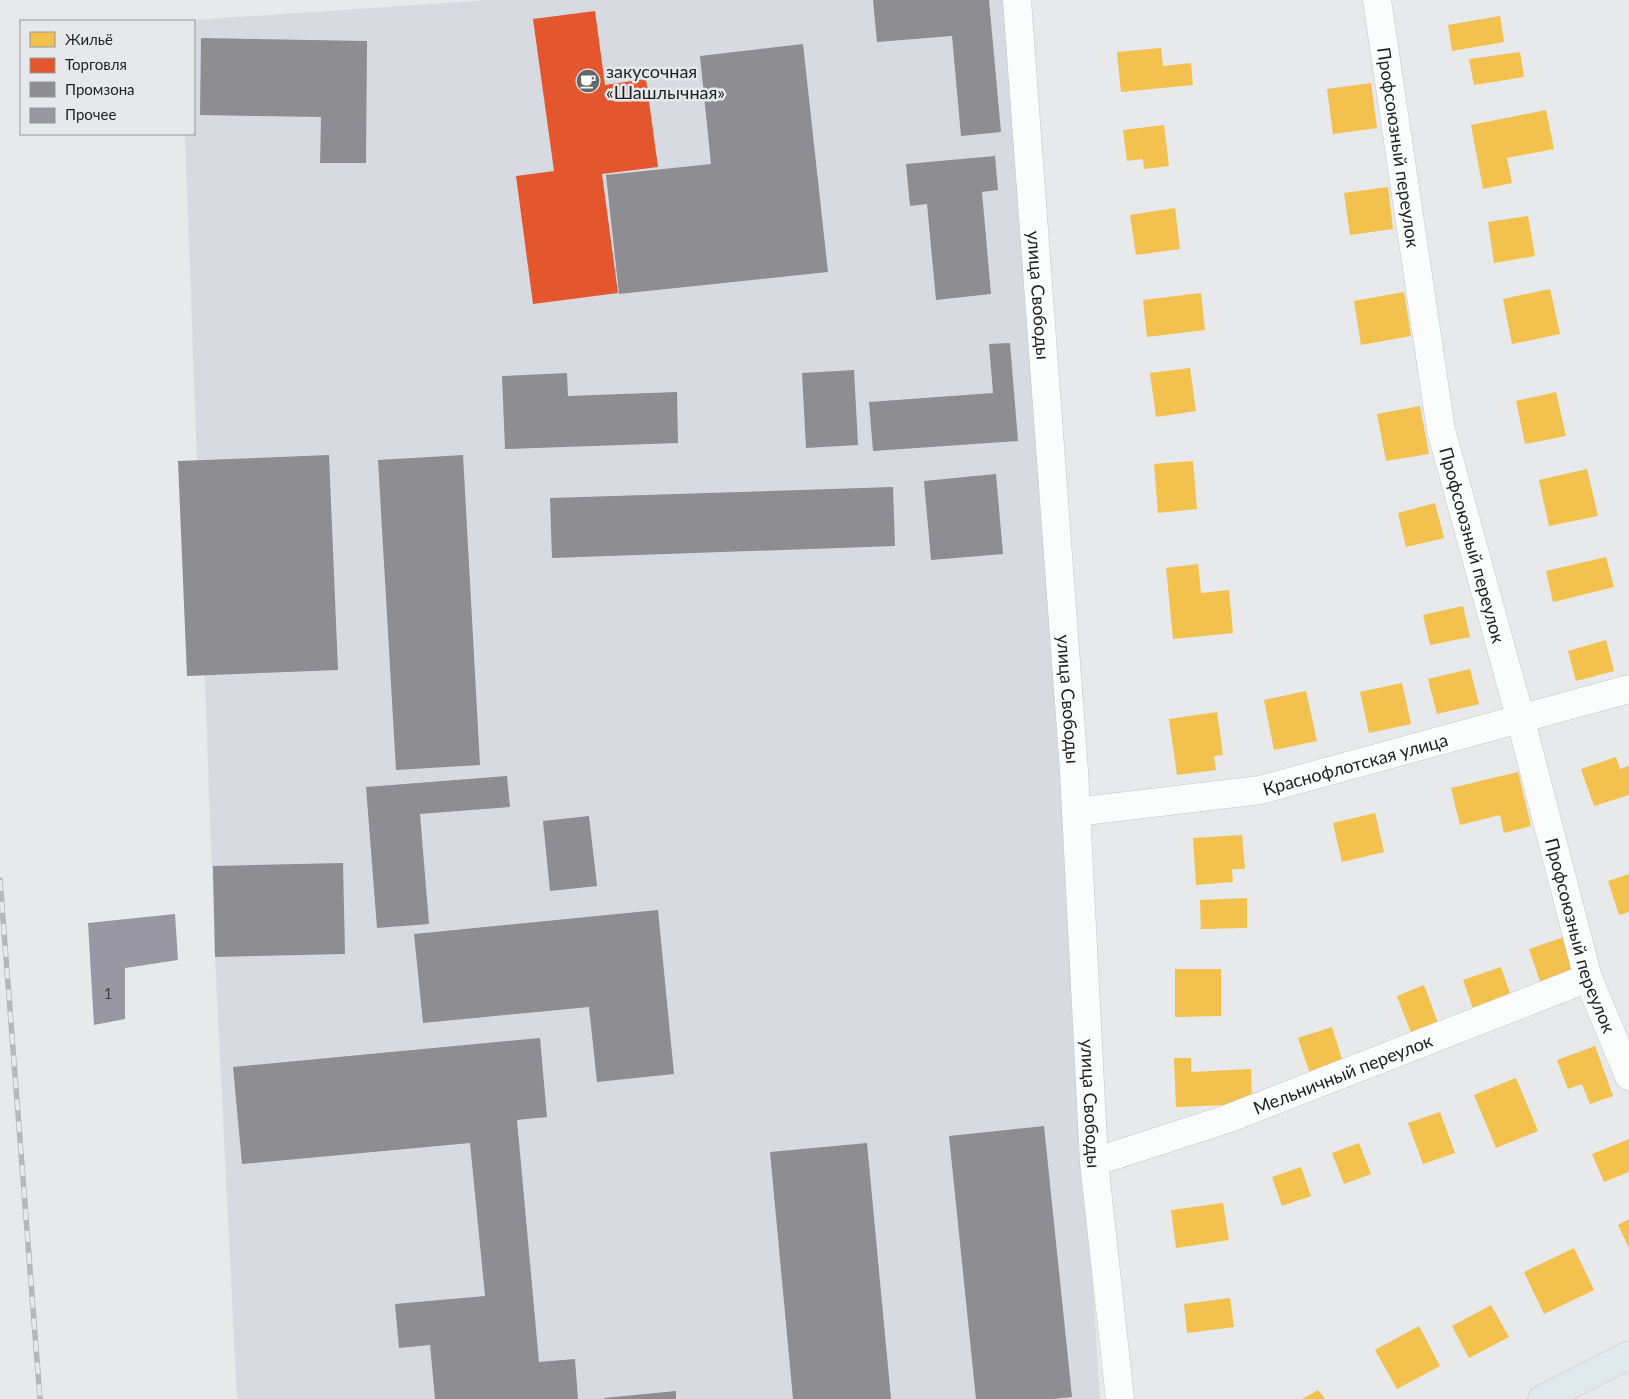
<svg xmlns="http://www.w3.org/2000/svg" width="1629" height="1399" viewBox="0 0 1629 1399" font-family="Lato,sans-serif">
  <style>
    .built { fill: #d7dbe1 }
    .homes { fill: #f2c14e }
    .shops { fill: #e4572e }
    .industry { fill: #8d8d92 }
    .building { fill: #9997a2 }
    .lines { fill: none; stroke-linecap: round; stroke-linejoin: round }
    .minor-casing { stroke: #c4c5c6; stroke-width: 29 }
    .tertiary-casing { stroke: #c4c5c6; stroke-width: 29 }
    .primary-casing { stroke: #c5c6c7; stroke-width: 29 }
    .minor { stroke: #fbfcfc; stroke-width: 28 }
    .tertiary { stroke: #fbfcfc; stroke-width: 28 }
    .primary { stroke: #e0eaee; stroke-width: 28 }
    .rail-casing { stroke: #b7b7b8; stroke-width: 5.5 }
    .rail { stroke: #e6e8ec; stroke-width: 4; stroke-dasharray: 11; stroke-linecap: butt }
    .labels { text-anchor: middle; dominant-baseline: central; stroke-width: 5; stroke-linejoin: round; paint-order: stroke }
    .number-label { font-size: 15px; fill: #3e3e41 }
    .poi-label { font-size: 18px; fill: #1f2021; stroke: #e6e8ec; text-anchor: start }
    .street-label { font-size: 18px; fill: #1f2021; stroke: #e6e8ec }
  </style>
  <rect width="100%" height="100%" fill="#e7e9eb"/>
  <path class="built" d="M 489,0 L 1012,0 L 1100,1399 L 237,1399 L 215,957 L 185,134 L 194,134 L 194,21 L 180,21 Z"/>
  <g class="homes">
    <path d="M 1500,16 L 1504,42 L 1452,51 L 1448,25 Z"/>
    <path d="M 1161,48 L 1163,66 L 1191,63 L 1193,85 L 1121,92 L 1117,52 Z"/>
    <path d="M 1520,52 L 1524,77 L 1474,85 L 1469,59 Z"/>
    <path d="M 1371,83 L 1377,128 L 1333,134 L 1327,89 Z"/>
    <path d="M 1546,110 L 1554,149 L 1507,158 L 1512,183 L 1483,189 L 1471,125 Z"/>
    <path d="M 1164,125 L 1169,166 L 1144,169 L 1143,159 L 1127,161 L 1123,130 Z"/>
    <path d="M 1388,187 L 1393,229 L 1350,235 L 1344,193 Z"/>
    <path d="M 1175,208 L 1180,249 L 1136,255 L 1130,215 Z"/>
    <path d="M 1528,216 L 1535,256 L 1494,263 L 1488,222 Z"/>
    <path d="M 1550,289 L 1560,334 L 1512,344 L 1503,299 Z"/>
    <path d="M 1404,292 L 1411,336 L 1361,345 L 1354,301 Z"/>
    <path d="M 1201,293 L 1205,330 L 1147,337 L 1143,300 Z"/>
    <path d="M 1190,368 L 1196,411 L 1156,417 L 1150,373 Z"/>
    <path d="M 1556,392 L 1566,436 L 1525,444 L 1516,401 Z"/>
    <path d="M 1420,406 L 1429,454 L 1386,461 L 1377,414 Z"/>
    <path d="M 1193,461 L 1197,509 L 1158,513 L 1154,464 Z"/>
    <path d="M 1587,469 L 1598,516 L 1549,526 L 1539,480 Z"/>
    <path d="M 1435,503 L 1444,538 L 1406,547 L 1398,513 Z"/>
    <path d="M 1606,557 L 1614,587 L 1553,602 L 1546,571 Z"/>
    <path d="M 1198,564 L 1201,593 L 1229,590 L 1233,633 L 1173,639 L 1166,568 Z"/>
    <path d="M 1463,606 L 1470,637 L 1430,645 L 1423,615 Z"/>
    <path d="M 1606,640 L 1614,671 L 1576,681 L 1568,651 Z"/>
    <path d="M 1470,669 L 1479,704 L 1437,714 L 1428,679 Z"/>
    <path d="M 1402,683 L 1411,724 L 1369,733 L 1360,692 Z"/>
    <path d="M 1306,691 L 1317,741 L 1274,750 L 1264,700 Z"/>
    <path d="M 1217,712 L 1223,755 L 1214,756 L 1216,770 L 1177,775 L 1169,719 Z"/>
    <path d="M 1616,757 L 1620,769 L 1629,766 L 1629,795 L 1594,806 L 1581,769 Z"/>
    <path d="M 1518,772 L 1531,826 L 1504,833 L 1500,815 L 1460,825 L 1451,788 Z"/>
    <path d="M 1375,813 L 1384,852 L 1342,862 L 1333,823 Z"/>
    <path d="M 1242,835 L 1245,869 L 1232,869 L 1233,882 L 1196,885 L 1193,838 Z"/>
    <path d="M 1629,874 L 1629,912 L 1619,915 L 1608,881 Z"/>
    <path d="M 1247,898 L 1247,928 L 1201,929 L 1200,900 Z"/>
    <path d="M 1564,937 L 1578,978 L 1543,990 L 1529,949 Z"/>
    <path d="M 1501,967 L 1514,1005 L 1476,1017 L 1463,980 Z"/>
    <path d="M 1175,969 L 1221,969 L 1221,1016 L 1175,1017 Z"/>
    <path d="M 1424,985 L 1440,1028 L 1413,1038 L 1397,996 Z"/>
    <path d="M 1332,1027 L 1345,1069 L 1312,1080 L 1298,1038 Z"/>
    <path d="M 1595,1046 L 1613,1096 L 1590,1104 L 1582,1084 L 1568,1089 L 1557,1060 Z"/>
    <path d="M 1174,1058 L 1191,1058 L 1191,1072 L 1251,1069 L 1252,1104 L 1176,1107 Z"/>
    <path d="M 1516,1078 L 1538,1131 L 1496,1148 L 1474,1095 Z"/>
    <path d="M 1440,1112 L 1455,1153 L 1423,1164 L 1408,1123 Z"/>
    <path d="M 1629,1139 L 1629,1172 L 1604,1182 L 1592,1154 Z"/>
    <path d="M 1359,1143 L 1371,1174 L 1344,1184 L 1332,1153 Z"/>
    <path d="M 1301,1167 L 1311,1196 L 1282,1206 L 1272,1177 Z"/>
    <path d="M 1223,1203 L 1229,1240 L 1176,1248 L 1171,1210 Z"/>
    <path d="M 1629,1219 L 1629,1248 L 1618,1225 Z"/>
    <path d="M 1574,1248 L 1594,1290 L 1544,1314 L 1524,1272 Z"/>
    <path d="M 1230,1298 L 1234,1327 L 1187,1333 L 1184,1304 Z"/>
    <path d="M 1491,1305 L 1509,1337 L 1469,1358 L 1452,1326 Z"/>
    <path d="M 1419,1326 L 1440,1366 L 1397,1389 L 1375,1350 Z"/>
    <path d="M 1318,1390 L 1325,1399 L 1302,1399 Z"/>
  </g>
  <path class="shops" d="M 595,11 L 605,85 L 646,79 L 658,167 L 602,174 L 618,293 L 533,304 L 516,176 L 554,171 L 533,19 Z"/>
  <g class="industry">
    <path d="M 873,0 L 989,0 L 1001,132 L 961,136 L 952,36 L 877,42 Z"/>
    <path d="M 201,38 L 367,41 L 366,163 L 320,163 L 321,117 L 200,115 Z"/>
    <path d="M 803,44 L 828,272 L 619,294 L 606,175 L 711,164 L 700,56 Z"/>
    <path d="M 995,156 L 998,190 L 982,192 L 991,294 L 936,300 L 927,204 L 910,206 L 906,164 Z"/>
    <path d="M 1010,343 L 1018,441 L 873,451 L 869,402 L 993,393 L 989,344 Z"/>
    <path d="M 854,370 L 858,445 L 806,448 L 802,373 Z"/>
    <path d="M 567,373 L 568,396 L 677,392 L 678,443 L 505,449 L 502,376 Z"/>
    <path d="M 329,455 L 338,670 L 187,676 L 178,461 Z"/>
    <path d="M 463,455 L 480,765 L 396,770 L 378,460 Z"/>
    <path d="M 996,474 L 1003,554 L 931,560 L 924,481 Z"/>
    <path d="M 893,487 L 895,546 L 552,558 L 550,498 Z"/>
    <path d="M 507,776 L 510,807 L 420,814 L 429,924 L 377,928 L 366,787 Z"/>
    <path d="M 589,816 L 597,886 L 550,891 L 543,821 Z"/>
    <path d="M 343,863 L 345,954 L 215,957 L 213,866 Z"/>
    <path d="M 658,910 L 674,1074 L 597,1082 L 589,1007 L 423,1023 L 414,934 Z"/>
    <path d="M 540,1038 L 547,1117 L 517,1120 L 539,1362 L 575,1359 L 578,1399 L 435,1399 L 430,1345 L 399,1348 L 395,1304 L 485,1296 L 470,1143 L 242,1164 L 233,1067 Z"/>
    <path d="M 1044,1126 L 1072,1397 L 1054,1399 L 976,1399 L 949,1136 Z"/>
    <path d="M 867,1143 L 891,1399 L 793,1399 L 770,1152 Z"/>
    <path d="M 676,1391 L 676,1399 L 604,1399 L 604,1398 Z"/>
  </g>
  <path class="building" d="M 175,914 L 178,960 L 125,968 L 125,1019 L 94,1025 L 88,923 Z"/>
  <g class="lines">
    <g class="minor-casing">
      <g id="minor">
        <path id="s1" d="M 1377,0 L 1441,430 L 1520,717 L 1588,978 L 1629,1076"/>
        <path id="s2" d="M 1076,812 L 1260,790 L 1629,689"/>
        <path id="s3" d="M 1094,1162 L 1227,1119 L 1588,978"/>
      </g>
    </g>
    <g class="tertiary-casing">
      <g id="tertiary">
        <path id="s4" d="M 1017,0 L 1074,771 L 1094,1162 L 1120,1399"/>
      </g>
    </g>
    <g class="primary-casing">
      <path id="primary" d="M 1542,1399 L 1629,1355"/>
    </g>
    <use href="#minor" class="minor"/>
    <use href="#tertiary" class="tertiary"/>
    <use href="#primary" class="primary"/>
    <g class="rail-casing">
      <path id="rail" d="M 0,880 L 40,1399"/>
    </g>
    <use href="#rail" class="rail"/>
  </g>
  <defs>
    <g id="cafe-disc" transform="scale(1.25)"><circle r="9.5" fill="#656668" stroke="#e6e8ec"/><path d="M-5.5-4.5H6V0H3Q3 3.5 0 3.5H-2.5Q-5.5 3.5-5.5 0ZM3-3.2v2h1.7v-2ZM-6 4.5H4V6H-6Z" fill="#fff"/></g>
  </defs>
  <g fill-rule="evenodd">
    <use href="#cafe-disc" x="588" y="81"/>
  </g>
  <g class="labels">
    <g class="number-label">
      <text x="108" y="993">1</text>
    </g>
    <g class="poi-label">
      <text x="606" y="71">закусочная<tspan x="606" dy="21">«Шашлычная»</tspan></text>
    </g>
    <g class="street-label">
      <text stroke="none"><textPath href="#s1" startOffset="149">Профсоюзный переулок</textPath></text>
      <text stroke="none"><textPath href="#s4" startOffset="296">улица Свободы</textPath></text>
      <text stroke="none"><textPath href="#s1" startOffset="554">Профсоюзный переулок</textPath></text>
      <text stroke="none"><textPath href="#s4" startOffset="701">улица Свободы</textPath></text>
      <text stroke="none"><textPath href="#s2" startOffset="284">Краснофлотская улица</textPath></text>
      <text stroke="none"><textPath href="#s1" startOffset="959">Профсоюзный переулок</textPath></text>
      <text stroke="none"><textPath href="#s3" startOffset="264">Мельничный переулок</textPath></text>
      <text stroke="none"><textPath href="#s4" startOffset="1106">улица Свободы</textPath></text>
    </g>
  </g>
  <rect x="20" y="20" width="175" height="115" fill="#e6e8ec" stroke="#96989b"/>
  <rect x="30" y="32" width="25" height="15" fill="#f2c14e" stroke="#96989b"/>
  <text x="65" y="45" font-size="15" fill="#1f2021">Жильё</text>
  <rect x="30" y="58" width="25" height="15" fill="#e4572e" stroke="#96989b"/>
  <text x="65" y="70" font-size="15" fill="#1f2021">Торговля</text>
  <rect x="30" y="82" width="25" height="15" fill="#8d8d92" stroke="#96989b"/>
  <text x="65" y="95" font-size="15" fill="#1f2021">Промзона</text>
  <rect x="30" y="108" width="25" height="15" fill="#9997a2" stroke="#96989b"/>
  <text x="65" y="120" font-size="15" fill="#1f2021">Прочее</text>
</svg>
